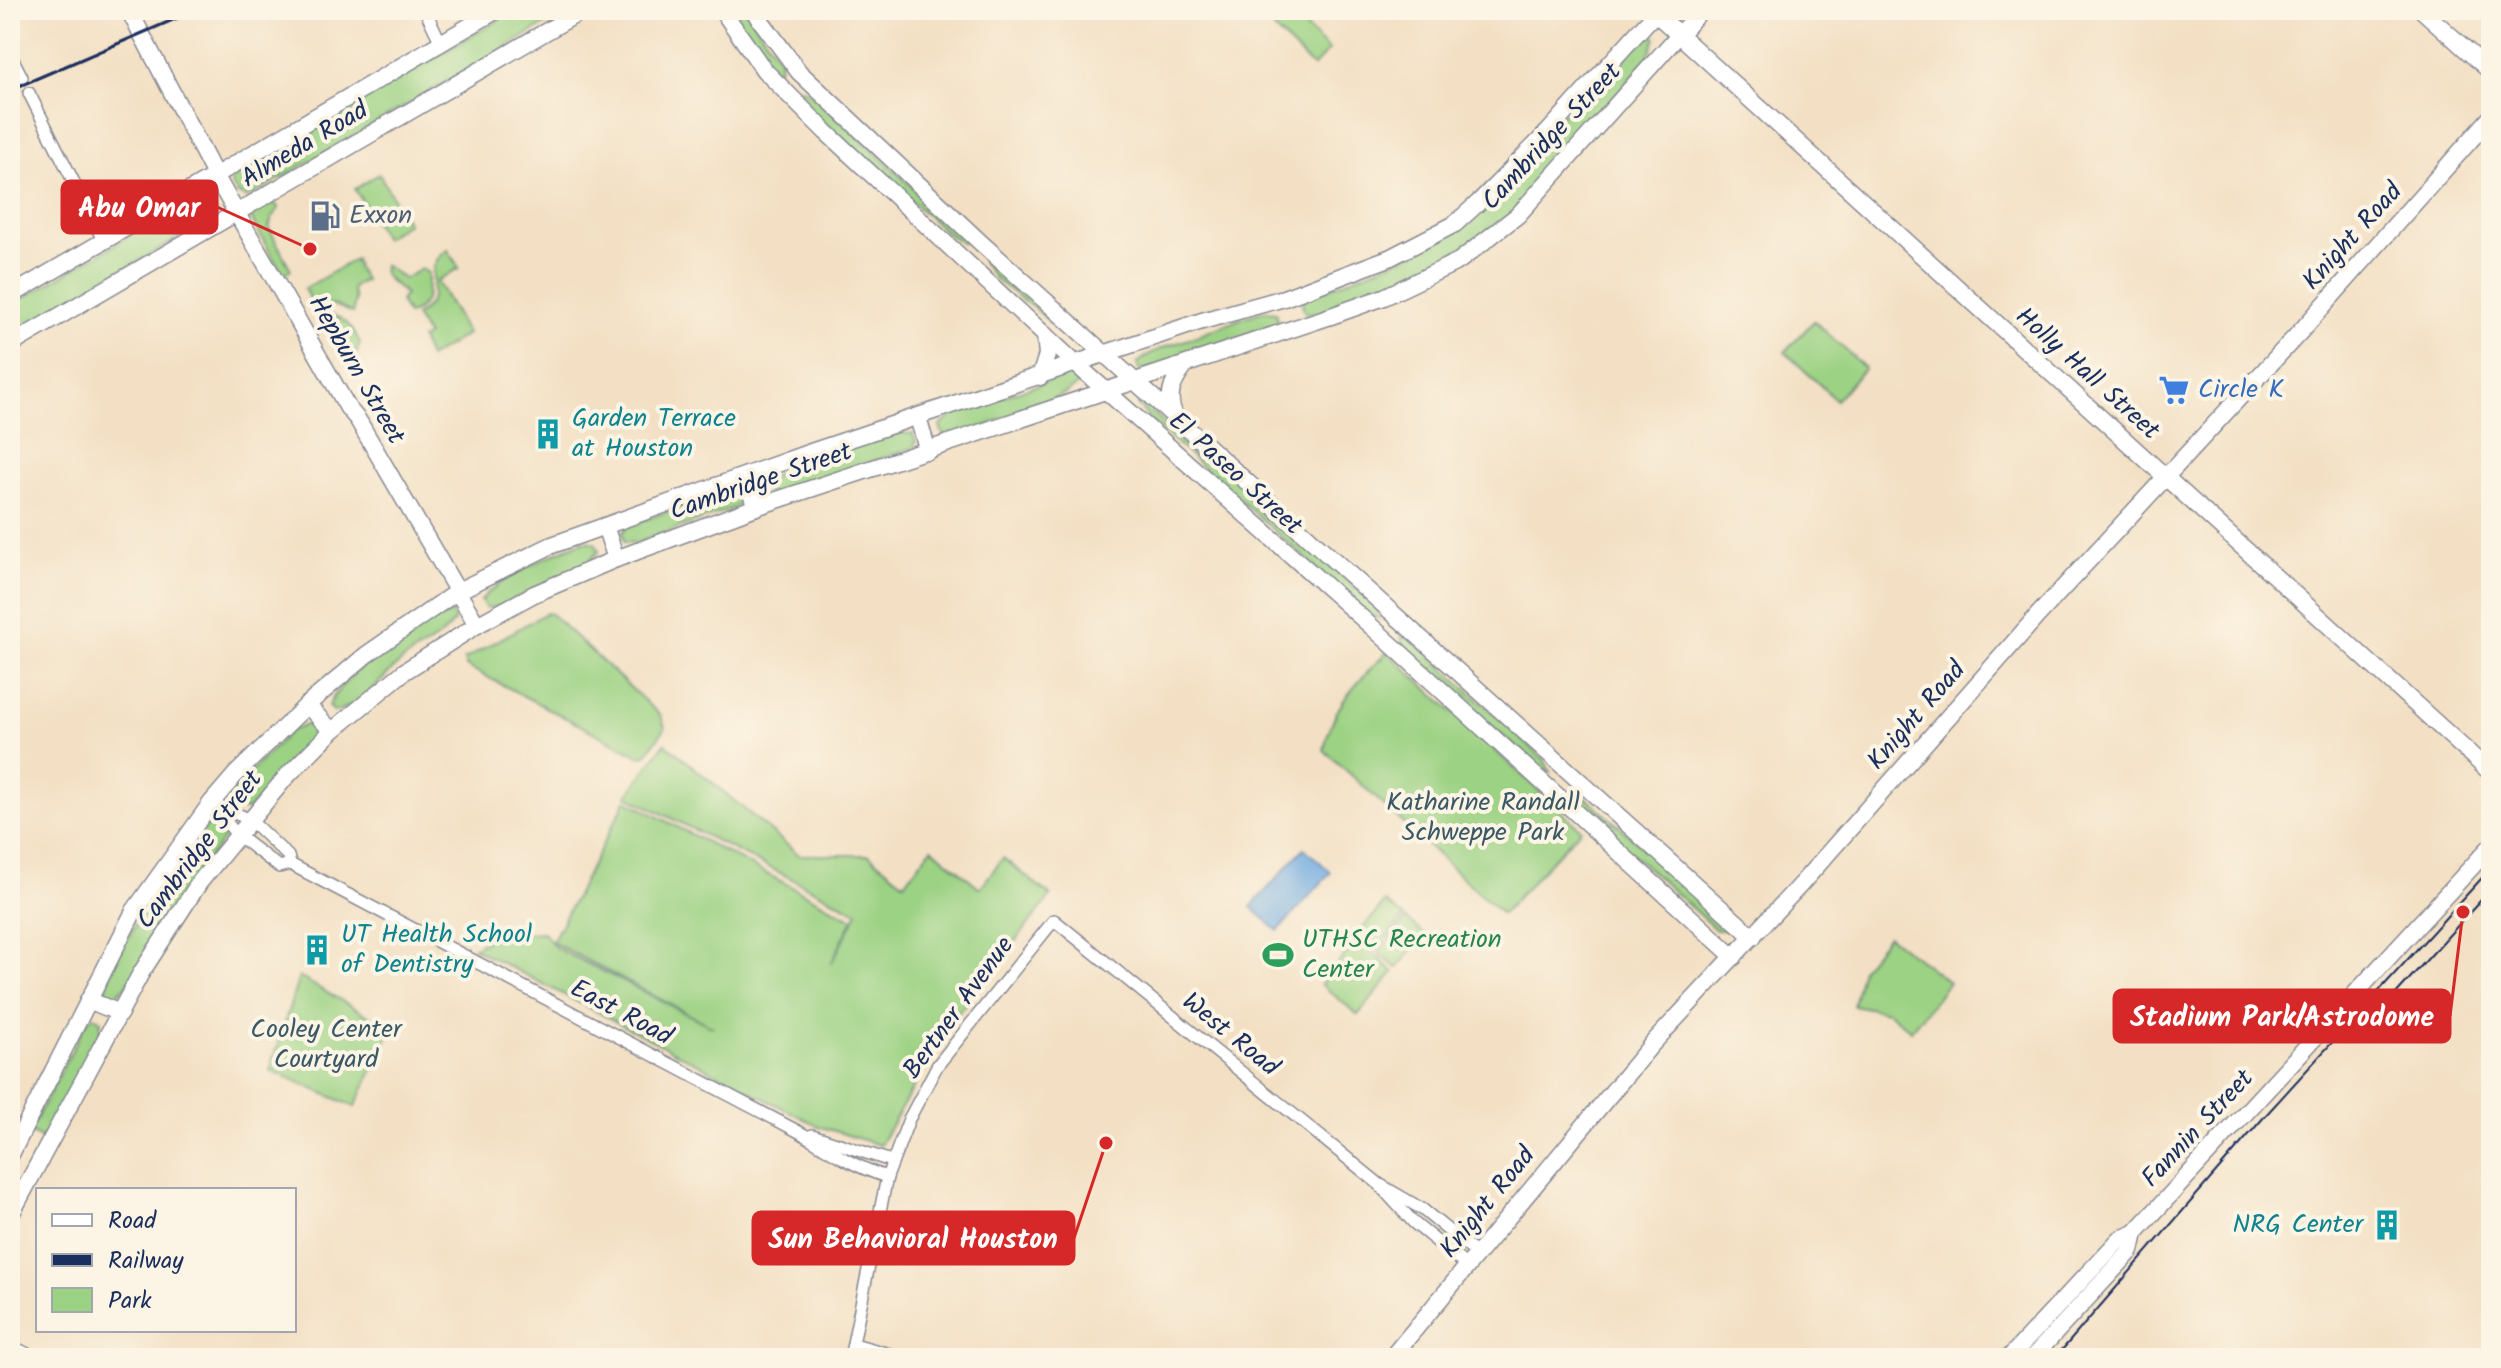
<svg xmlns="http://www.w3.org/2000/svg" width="2501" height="1368" viewBox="0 0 2501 1368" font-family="Kalam,sans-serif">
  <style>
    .green { fill: #9cd283; stroke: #5c8070; stroke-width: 2 }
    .water { fill: #70aae0; stroke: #466c9f; stroke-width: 2 }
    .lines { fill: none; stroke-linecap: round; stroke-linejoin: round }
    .street-casing { stroke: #878891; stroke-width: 14 }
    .secondary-casing { stroke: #878891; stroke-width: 19 }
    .primary-casing { stroke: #878891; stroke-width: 19 }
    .street { stroke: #fff; stroke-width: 11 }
    .secondary { stroke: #fff; stroke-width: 16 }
    .primary { stroke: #fff; stroke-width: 16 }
    .tram { stroke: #1b2f5e; stroke-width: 2 }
    .rail { stroke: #1b2f5e; stroke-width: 3 }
    .labels { text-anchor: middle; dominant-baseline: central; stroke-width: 8; stroke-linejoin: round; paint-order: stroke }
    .street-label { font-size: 26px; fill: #1b2f5e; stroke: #fcf5e5 }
    .service-label { font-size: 26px; fill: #4e5e75; stroke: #fcf5e5; text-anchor: start }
    .shop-label { font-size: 26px; fill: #366cbe; stroke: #fcf5e5; text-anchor: start }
    .culture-label { font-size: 26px; fill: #0d838f; stroke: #fcf5e5; text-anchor: start }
    .park-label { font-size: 26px; fill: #3b5867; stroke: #fcf5e5 }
    .leisure-label { font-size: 26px; fill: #27864d; stroke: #fcf5e5; text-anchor: start }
    .leader { fill: none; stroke: #d62828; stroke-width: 3 }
    .callout-dot { fill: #d62828; stroke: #fcf5e5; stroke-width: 3 }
    .callout { fill: #d62828; stroke: #d62828; stroke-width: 3 }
    .callout-label { font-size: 28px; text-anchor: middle; font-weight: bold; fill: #fff }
  </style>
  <rect width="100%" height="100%" fill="#fcf5e5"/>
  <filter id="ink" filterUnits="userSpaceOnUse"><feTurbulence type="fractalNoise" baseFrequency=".0125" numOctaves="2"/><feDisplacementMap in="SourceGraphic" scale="16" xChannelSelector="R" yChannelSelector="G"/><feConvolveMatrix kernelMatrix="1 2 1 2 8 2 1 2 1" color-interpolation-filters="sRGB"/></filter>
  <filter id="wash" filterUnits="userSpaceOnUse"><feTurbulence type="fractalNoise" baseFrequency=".006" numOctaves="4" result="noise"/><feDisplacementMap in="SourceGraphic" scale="32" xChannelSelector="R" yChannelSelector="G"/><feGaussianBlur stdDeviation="1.8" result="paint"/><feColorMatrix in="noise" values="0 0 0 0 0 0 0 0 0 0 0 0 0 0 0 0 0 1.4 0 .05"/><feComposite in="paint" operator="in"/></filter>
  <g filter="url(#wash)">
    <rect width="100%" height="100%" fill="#f3e0c4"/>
    <g class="green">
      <path d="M 516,10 L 570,10 L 247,198 L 238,194 L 231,184 L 233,176 Z"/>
      <path d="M 730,10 L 746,10 L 778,57 L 780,67 L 777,70 L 768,64 Z"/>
      <path d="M 1290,11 L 1329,50 L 1313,67 L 1273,28 Z"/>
      <path d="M 1649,32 L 1656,38 L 1647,59 L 1514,212 L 1431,271 L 1316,314 L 1305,313 L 1302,304 L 1305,298 L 1418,251 Z"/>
      <path d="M 801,88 L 814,96 L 966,237 L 963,243 L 948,234 L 804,105 L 797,91 Z"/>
      <path d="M 379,174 L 408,223 L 384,238 L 355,189 Z"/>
      <path d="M 207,191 L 218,214 L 10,338 L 10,306 Z"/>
      <path d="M 272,201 L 279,208 L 272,218 L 269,228 L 291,270 L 283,276 L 251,218 L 256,210 Z"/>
      <path d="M 448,250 L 459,268 L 437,281 L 467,334 L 429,358 L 421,339 L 427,335 L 415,316 C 451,296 416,269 448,250 Z"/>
      <path d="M 985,258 L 988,258 L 1081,342 L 1075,345 L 1038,311 L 995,279 L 982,261 Z"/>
      <path d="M 355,259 L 357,268 L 365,280 L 355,285 L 352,290 L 355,298 L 353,313 L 334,305 L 314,306 L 304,289 Z"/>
      <path d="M 384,265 L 404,279 L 421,269 L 428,273 C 428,294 429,306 408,315 L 400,301 L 405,295 C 397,282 380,281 384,265 Z"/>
      <path d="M 1265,311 L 1276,312 L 1278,320 L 1271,328 L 1156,368 L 1139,370 L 1137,364 C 1154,347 1178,344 1200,335 C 1223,326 1241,317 1265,311 Z"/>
      <path d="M 319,314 C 342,314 350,323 360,343 L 351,370 Z"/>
      <path d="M 1814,321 L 1865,368 L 1836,400 L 1785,352 Z"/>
      <path d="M 1065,376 L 1075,376 L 1081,382 L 1066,393 L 961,436 L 943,435 L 940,426 L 958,411 Z"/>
      <path d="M 1142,401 L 1165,424 L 1210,456 L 1377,608 L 1379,619 L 1367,613 L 1156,425 L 1137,405 Z"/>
      <path d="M 901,433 L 913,434 L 916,443 L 912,448 L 777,495 L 766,493 L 764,485 L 778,472 L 890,434 Z"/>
      <path d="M 720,492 L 737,494 L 740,502 L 734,508 L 637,543 L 624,542 L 622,533 L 628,526 Z"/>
      <path d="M 585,541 L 595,543 L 599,551 L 585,565 L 501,606 L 486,608 L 481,601 C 494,580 560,550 585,541 Z"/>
      <path d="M 452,613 L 455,619 C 445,638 422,646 405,659 C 381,677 364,705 334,712 L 329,706 C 340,674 419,622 452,613 Z"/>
      <path d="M 546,613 L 551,614 L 661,716 L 665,728 L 646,755 L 639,756 L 466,666 L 464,660 Z"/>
      <path d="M 1401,637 L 1409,637 L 1544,759 L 1550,772 L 1540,769 L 1404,648 Z"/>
      <path d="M 1387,652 L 1581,829 L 1502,914 L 1324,750 C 1333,703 1356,685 1387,652 Z"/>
      <path d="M 308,724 L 314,730 L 305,750 L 248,810 L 240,809 L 230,799 L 233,790 L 289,732 Z"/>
      <path d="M 665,743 L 799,855 L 869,855 L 904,883 L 932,848 L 980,888 L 1003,858 L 1051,896 L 951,1022 L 880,1145 L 818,1126 L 473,948 L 496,935 L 543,932 L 556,948 L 713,1027 L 552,942 L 626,800 L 853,919 L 831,964 L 858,912 L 627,796 Z"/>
      <path d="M 1573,792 L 1583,795 L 1724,918 L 1726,930 L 1716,930 L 1574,801 Z"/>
      <path d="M 210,820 L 218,822 L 225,829 L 225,837 L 200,871 L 130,982 L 114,997 L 106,992 L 109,971 L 139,918 Z"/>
      <path d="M 1385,902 L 1404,917 L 1375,951 L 1357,935 Z"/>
      <path d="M 1406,919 L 1425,935 L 1397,968 L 1378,953 Z"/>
      <path d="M 1888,936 L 1949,982 L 1911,1030 L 1888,1012 L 1853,1005 L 1862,968 Z"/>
      <path d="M 1357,940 L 1394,972 L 1358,1015 L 1321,984 Z"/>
      <path d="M 299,977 L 392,1029 L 355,1107 L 270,1070 Z"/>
      <path d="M 93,1016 L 101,1021 L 100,1034 L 47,1135 L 41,1138 L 32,1133 L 31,1129 L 86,1023 Z"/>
    </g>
    <path class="water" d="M 1304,848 L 1331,872 L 1278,931 L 1251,907 Z"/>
  </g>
  <g filter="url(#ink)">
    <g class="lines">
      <g class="street-casing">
        <g id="street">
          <path d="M 425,10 L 441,43"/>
          <path d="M 10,54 L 22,77"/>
          <path d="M 29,93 L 104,242"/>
          <path d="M 211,803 L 237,835 L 279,867 L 290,864 L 803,1134 C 830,1151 857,1168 887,1177"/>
          <path d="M 215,805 L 249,819 L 288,856 L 290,864"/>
          <path d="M 812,1135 L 891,1161"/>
          <path d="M 1382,1188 L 1414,1223 L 1467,1266"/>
          <path d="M 854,1344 L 903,1358"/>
          <path d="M 850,1358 L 887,1177 L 909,1119 L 937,1066 L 1054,920 L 1379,1184 L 1422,1209 L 1477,1254"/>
        </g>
      </g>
      <g class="secondary-casing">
        <g id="secondary">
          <path d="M 129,10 L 215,175 L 348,408 L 358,420 L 477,625"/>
          <path d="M 722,10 L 764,70 L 826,132 L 1077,365 L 1381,635 L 1734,957"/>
          <path d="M 753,10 L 799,72 L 980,242 L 1753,937"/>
          <path d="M 1652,10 L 2491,773"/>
          <path d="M 2422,10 L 2491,72"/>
          <path d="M 1040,377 L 1047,355 L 1045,335"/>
          <path d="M 918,418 L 928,451"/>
          <path d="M 1177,419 C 1165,399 1171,384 1185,366"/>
          <path d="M 745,476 L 756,507"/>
          <path d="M 605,526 L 616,559"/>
          <path d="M 307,705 L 332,731"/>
          <path d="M 88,1000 L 120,1013"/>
          <path d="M 10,1156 L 134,911 L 211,803 L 236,774 L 307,705 L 366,655 L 458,591 L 552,545 L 808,453 L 1202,321 L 1284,298 L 1389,258 L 1455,224 L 1478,203 L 1547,133 L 1658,10"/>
          <path d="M 10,1216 L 141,973 L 199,883 L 286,777 L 332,731 L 405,671 L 477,625 L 534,594 L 616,559 L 756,507 L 1331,316 L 1384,297 L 1459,261 L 1518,215 L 1701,10"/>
          <path d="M 1391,1358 L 1652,1044 L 1801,884 L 2038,615 L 2300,332 L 2491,117"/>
        </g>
      </g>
      <g class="primary-casing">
        <g id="primary">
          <path d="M 10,296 L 497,10"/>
          <path d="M 10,345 L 583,10"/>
          <path d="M 10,1348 L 30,1358"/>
          <path d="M 2009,1358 L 2120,1239 L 2135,1233 L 2491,846"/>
          <path d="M 2032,1358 L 2131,1251 L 2135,1233"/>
        </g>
      </g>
      <use href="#street" class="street"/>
      <use href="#secondary" class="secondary"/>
      <use href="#primary" class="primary"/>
      <g class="tram">
        <path d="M 2354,1034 L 2394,996 L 2491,889"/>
        <path d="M 2055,1358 L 2265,1116 L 2491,868"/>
      </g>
      <path class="rail" d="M 10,90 L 196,10"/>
    </g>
  </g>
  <defs>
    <g id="fuel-bare" transform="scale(2.4)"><path d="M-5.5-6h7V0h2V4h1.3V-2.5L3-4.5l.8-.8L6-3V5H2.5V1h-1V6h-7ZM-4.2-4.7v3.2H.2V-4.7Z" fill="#5c6f8a" stroke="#fcf5e5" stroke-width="2.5" paint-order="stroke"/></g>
    <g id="supermarket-bare" transform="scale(2.4)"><path d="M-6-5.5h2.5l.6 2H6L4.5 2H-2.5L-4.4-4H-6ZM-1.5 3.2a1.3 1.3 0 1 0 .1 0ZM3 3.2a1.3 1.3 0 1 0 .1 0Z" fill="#3f7fe0" stroke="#fcf5e5" stroke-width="2.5" paint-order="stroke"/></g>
    <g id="building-bare" transform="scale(2.4)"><path d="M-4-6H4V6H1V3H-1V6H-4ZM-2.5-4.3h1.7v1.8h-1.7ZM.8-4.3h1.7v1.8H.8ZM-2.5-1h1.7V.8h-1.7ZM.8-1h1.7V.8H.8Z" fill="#0f9aa8" stroke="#fcf5e5" stroke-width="2.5" paint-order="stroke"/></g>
    <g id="stadium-bare" transform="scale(2.4)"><path d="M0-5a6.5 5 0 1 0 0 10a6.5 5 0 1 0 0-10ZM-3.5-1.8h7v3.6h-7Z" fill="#2e9e5b" stroke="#fcf5e5" stroke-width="2.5" paint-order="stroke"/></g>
  </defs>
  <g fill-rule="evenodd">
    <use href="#fuel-bare" x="325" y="216"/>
    <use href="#supermarket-bare" x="2174" y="390"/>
    <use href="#building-bare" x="548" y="434"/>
    <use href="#building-bare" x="317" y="950"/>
    <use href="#stadium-bare" x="1278" y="955"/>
    <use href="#building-bare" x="2387" y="1225"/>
  </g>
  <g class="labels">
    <g class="street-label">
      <text transform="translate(1552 137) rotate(-47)">Cambridge Street</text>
      <text transform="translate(305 145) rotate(-31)">Almeda Road</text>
      <text transform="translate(2353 237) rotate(-48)">Knight Road</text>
      <text transform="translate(356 370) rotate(60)">Hepburn Street</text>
      <text transform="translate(2087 374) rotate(42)">Holly Hall Street</text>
      <text transform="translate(1235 474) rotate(42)">El Paseo Street</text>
      <text transform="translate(761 482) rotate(-19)">Cambridge Street</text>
      <text transform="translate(1917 716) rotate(-49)">Knight Road</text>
      <text transform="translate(200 850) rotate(-53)">Cambridge Street</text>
      <text transform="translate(959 1008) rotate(-54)">Bertner Avenue</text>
      <text transform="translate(621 1013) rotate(28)">East Road</text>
      <text transform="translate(1230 1035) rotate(39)">West Road</text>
      <text transform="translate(2198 1129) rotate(-47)">Fannin Street</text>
      <text transform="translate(1488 1203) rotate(-51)">Knight Road</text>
    </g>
    <g class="service-label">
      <text x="349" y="216">Exxon</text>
    </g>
    <g class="shop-label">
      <text x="2198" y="390">Circle K</text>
    </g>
    <g class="culture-label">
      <text x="572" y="419">Garden Terrace<tspan x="572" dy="30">at Houston</tspan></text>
      <text x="341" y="935">UT Health School<tspan x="341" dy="30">of Dentistry</tspan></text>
      <text x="2363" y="1225" text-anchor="end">NRG Center</text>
    </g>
    <g class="park-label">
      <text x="1483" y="803">Katharine Randall<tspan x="1483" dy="30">Schweppe Park</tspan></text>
      <text x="326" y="1030">Cooley Center<tspan x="326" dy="30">Courtyard</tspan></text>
    </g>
    <g class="leisure-label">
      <text x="1302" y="940">UTHSC Recreation<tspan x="1302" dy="30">Center</tspan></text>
    </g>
  </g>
  <path class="leader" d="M310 249L217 207M2463 912L2450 1016M1106 1143L1074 1238"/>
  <g class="callout-dot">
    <circle cx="310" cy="249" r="8"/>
    <circle cx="2463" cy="912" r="8"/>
    <circle cx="1106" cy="1143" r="8"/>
  </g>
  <g class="callout">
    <rect x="62" y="181" width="155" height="52" rx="8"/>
    <rect x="2114" y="990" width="336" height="52" rx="8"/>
    <rect x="753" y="1212" width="321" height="52" rx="8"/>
  </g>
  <g class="callout-label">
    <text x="139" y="217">Abu Omar</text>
    <text x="2282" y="1026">Stadium Park/Astrodome</text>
    <text x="913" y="1248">Sun Behavioral Houston</text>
  </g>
  <rect width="2501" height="1368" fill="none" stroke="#fcf5e5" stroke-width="40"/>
  <rect x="36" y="1188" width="260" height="144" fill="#fcf5e5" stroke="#a2a6af" stroke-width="2"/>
  <rect x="52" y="1214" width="40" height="12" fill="#ffffff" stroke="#a2a6af" stroke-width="2"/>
  <text x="108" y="1228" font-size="24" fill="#1b2f5e">Road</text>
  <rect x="52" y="1254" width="40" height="12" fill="#1b2f5e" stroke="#a2a6af" stroke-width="2"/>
  <text x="108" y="1268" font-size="24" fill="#1b2f5e">Railway</text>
  <rect x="52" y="1288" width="40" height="24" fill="#9cd283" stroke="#a2a6af" stroke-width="2"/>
  <text x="108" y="1308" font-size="24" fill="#1b2f5e">Park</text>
</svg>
